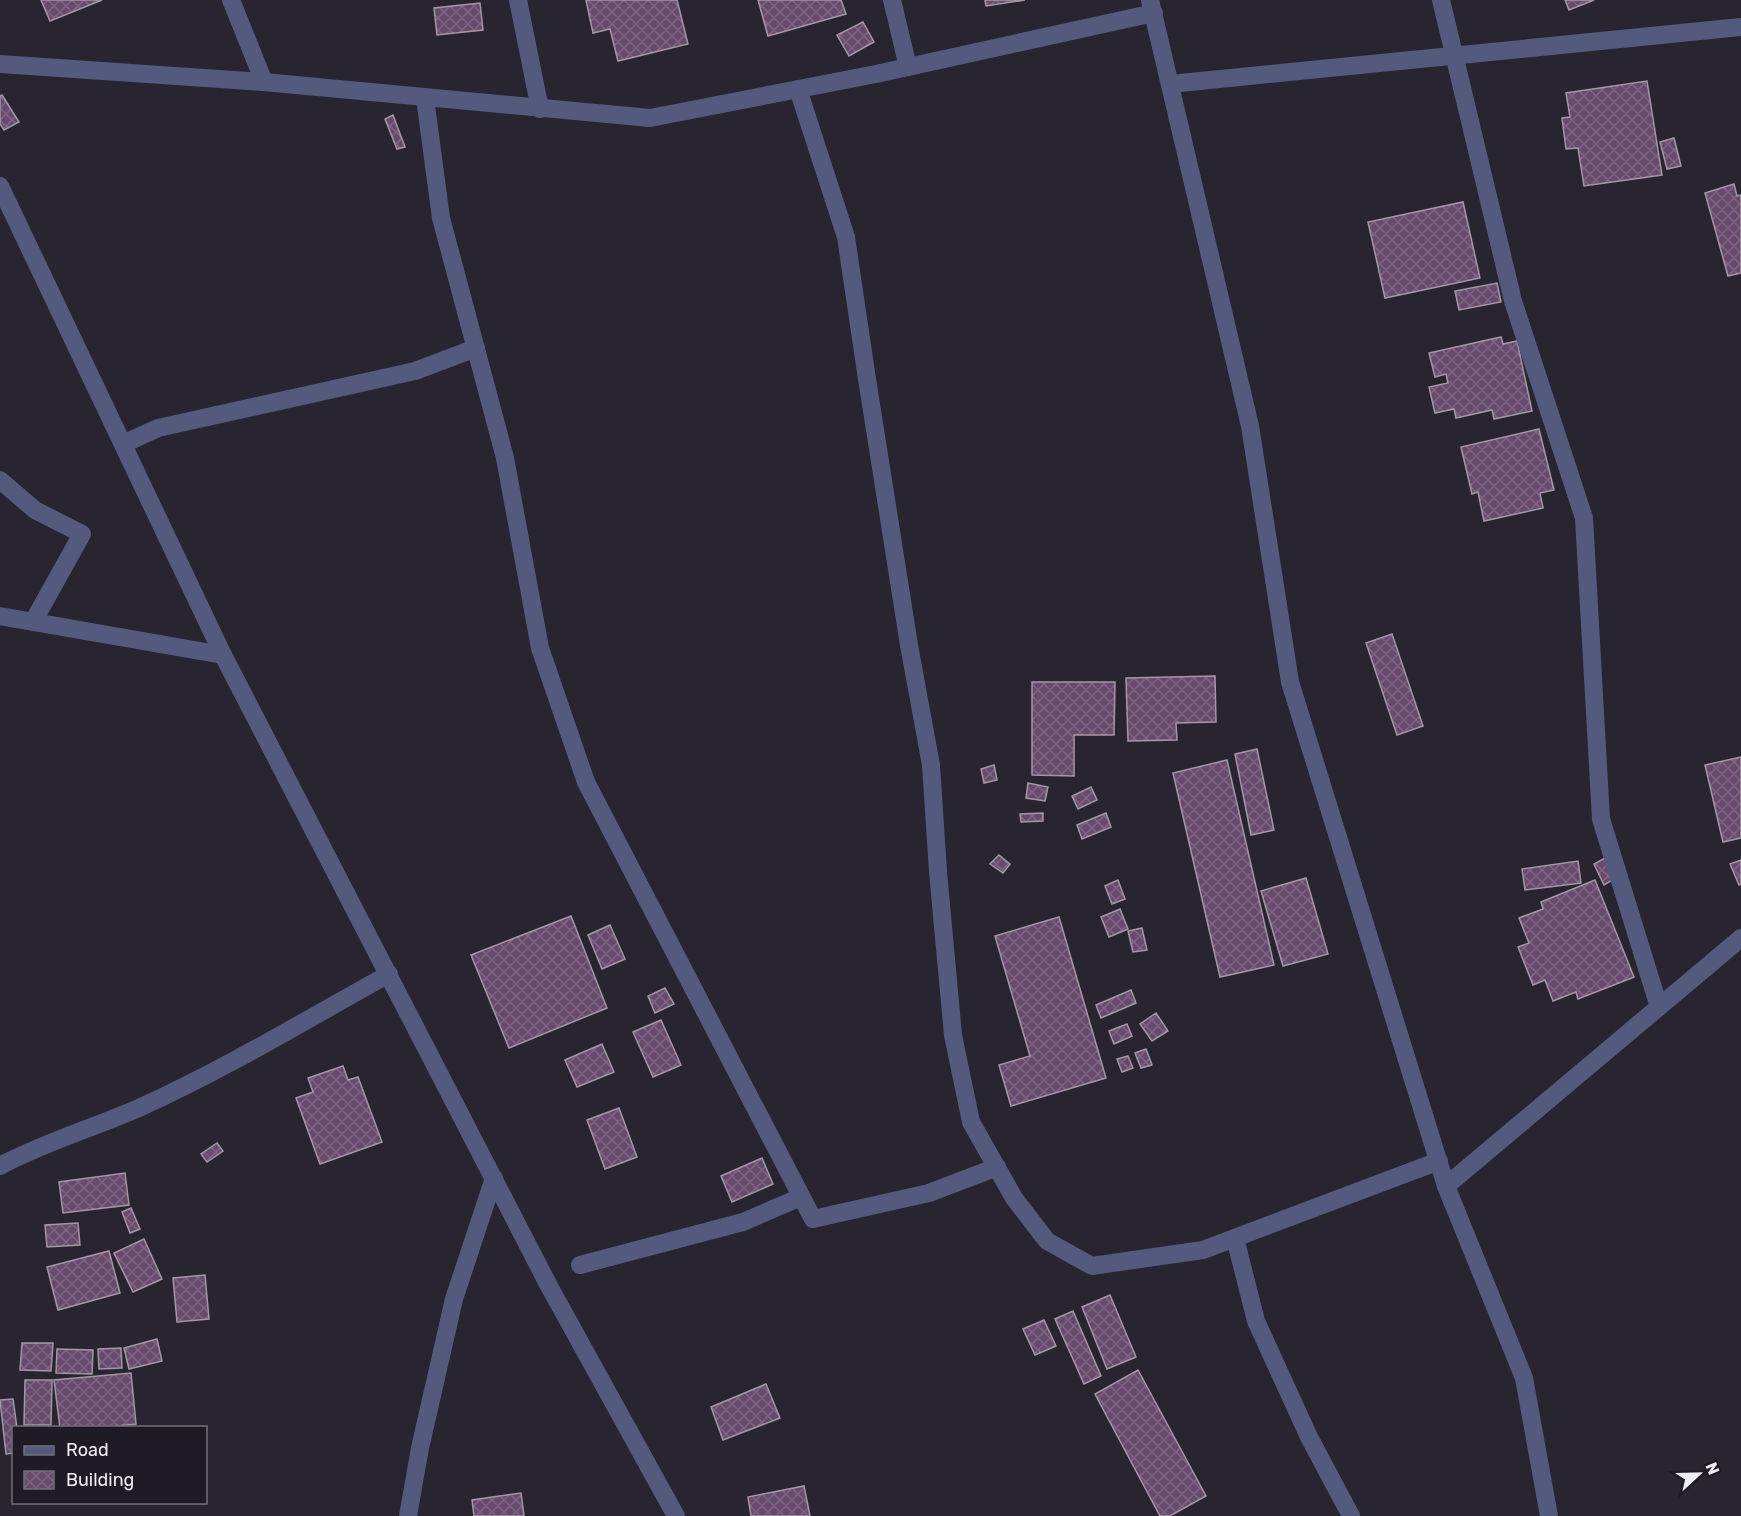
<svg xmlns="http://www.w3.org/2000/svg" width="1741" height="1516" viewBox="0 0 1741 1516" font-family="Rubik,sans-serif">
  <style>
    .building { fill: url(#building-cross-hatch); stroke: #a298a4; stroke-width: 1.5 }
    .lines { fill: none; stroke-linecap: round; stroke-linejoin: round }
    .street { stroke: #535a7e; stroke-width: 18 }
  </style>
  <defs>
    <pattern id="building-cross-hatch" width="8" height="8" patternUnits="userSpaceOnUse" patternTransform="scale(1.5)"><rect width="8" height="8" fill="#694a6f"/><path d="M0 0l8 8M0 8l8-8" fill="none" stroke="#7f6484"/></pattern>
  </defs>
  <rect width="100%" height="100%" fill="#282530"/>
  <g class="building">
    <path d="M 41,0 L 102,0 L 50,21 Z"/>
    <path d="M 586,0 L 677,0 L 688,44 L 618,61 L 610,29 L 593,33 Z"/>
    <path d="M 758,0 L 841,0 L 846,14 L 768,36 Z"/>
    <path d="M 985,0 L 1025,0 L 986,6 Z"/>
    <path d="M 1565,0 L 1594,0 L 1569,10 Z"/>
    <path d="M 480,3 L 483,30 L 437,35 L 434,8 Z"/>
    <path d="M 863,22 L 874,42 L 849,56 L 837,35 Z"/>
    <path d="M 1647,81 L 1662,175 L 1584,186 L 1578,148 L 1566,149 L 1562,118 L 1570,117 L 1566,93 Z"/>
    <path d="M 2,95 L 19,122 L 4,130 L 0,124 L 0,96 Z"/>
    <path d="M 393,115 L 405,147 L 397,149 L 385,119 Z"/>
    <path d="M 1674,138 L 1681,166 L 1667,169 L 1660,142 Z"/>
    <path d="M 1734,184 L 1737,196 L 1741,195 L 1741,273 L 1728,276 L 1705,193 Z"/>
    <path d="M 1463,202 L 1480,278 L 1385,298 L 1368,222 Z"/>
    <path d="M 1497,283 L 1501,302 L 1459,310 L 1455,291 Z"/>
    <path d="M 1501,337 L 1503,344 L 1517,341 L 1532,411 L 1494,419 L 1492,410 L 1456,418 L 1454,409 L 1435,413 L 1429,387 L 1448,383 L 1446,374 L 1435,377 L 1429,353 Z"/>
    <path d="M 1539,429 L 1554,490 L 1540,493 L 1543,508 L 1484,521 L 1478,492 L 1472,494 L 1461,447 Z"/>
    <path d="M 1392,634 L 1423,726 L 1397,735 L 1366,643 Z"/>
    <path d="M 1215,676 L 1216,722 L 1176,723 L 1177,740 L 1128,741 L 1126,678 Z"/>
    <path d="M 1032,682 L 1115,682 L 1114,735 L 1074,735 L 1074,776 L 1032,775 Z"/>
    <path d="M 1257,749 L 1274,830 L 1251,835 L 1235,754 Z"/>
    <path d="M 1741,757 L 1741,838 L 1723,842 L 1705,765 Z"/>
    <path d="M 1227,760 L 1274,965 L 1220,977 L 1173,773 Z"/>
    <path d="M 994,765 L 997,780 L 984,783 L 981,769 Z"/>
    <path d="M 1028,783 L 1048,787 L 1045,801 L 1026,798 Z"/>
    <path d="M 1091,787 L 1097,800 L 1078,809 L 1072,796 Z"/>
    <path d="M 1043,813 L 1043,821 L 1021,822 L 1020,814 Z"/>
    <path d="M 1106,813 L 1111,827 L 1082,839 L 1077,825 Z"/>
    <path d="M 999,855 L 1010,864 L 1003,873 L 990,864 Z"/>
    <path d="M 1605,858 L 1616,878 L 1604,885 L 1594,864 Z"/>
    <path d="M 1741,860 L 1741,884 L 1739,885 L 1730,864 Z"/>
    <path d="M 1578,861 L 1581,883 L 1525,890 L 1522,869 Z"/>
    <path d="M 1306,878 L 1328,954 L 1283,966 L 1261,891 Z"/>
    <path d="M 1118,880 L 1125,899 L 1112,904 L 1105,886 Z"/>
    <path d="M 1595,880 L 1634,977 L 1578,999 L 1576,992 L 1553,1001 L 1545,980 L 1533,985 L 1518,947 L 1529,943 L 1519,918 L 1543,909 L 1541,902 Z"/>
    <path d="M 1120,909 L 1128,929 L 1109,937 L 1101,917 Z"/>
    <path d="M 571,916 L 607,1008 L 509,1048 L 471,955 Z"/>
    <path d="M 1059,917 L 1106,1078 L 1011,1106 L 999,1065 L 1030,1056 L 995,936 Z"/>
    <path d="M 610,925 L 625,959 L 602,969 L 588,935 Z"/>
    <path d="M 1142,928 L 1147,950 L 1133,952 L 1128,931 Z"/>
    <path d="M 665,988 L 674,1004 L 655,1013 L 648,996 Z"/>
    <path d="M 1131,990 L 1136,1003 L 1101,1018 L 1096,1005 Z"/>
    <path d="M 1156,1013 L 1168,1031 L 1152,1041 L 1140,1024 Z"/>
    <path d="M 661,1020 L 681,1065 L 653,1077 L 633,1032 Z"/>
    <path d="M 1127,1024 L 1132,1036 L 1114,1044 L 1109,1031 Z"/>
    <path d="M 602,1044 L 614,1072 L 577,1087 L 565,1060 Z"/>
    <path d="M 1146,1049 L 1152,1065 L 1141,1068 L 1135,1053 Z"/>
    <path d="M 1128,1056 L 1133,1068 L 1122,1072 L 1117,1059 Z"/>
    <path d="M 343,1066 L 348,1080 L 358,1077 L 382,1142 L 320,1164 L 296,1098 L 313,1092 L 308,1078 Z"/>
    <path d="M 619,1108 L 637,1157 L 605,1169 L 587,1120 Z"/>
    <path d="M 217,1143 L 223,1151 L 207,1162 L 201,1154 Z"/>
    <path d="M 762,1158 L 773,1184 L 732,1202 L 721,1176 Z"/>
    <path d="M 125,1173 L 129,1205 L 63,1213 L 59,1182 Z"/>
    <path d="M 131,1208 L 140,1229 L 130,1233 L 122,1212 Z"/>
    <path d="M 78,1223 L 80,1245 L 47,1247 L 45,1225 Z"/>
    <path d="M 144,1239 L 162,1279 L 133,1292 L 114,1253 Z"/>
    <path d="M 109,1251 L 120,1293 L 58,1310 L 47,1267 Z"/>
    <path d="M 205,1275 L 209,1319 L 177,1322 L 173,1278 Z"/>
    <path d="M 1110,1295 L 1136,1357 L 1107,1369 L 1082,1307 Z"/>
    <path d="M 1073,1311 L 1101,1376 L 1084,1384 L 1055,1319 Z"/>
    <path d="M 1044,1320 L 1056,1346 L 1035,1355 L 1023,1329 Z"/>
    <path d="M 157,1339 L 162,1361 L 129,1369 L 124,1348 Z"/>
    <path d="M 22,1343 L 53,1343 L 51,1371 L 20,1370 Z"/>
    <path d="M 121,1348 L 122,1368 L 99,1369 L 98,1349 Z"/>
    <path d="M 57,1349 L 93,1350 L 92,1374 L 56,1373 Z"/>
    <path d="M 1138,1370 L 1206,1496 L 1170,1516 L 1160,1516 L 1095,1394 Z"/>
    <path d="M 131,1373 L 136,1424 L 98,1428 L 60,1428 L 54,1380 Z"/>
    <path d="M 25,1380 L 52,1380 L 51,1425 L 24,1425 Z"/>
    <path d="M 766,1384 L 780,1418 L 723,1440 L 711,1407 Z"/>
    <path d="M 13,1399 L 17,1428 L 14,1428 L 14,1453 L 6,1454 L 0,1400 Z"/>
    <path d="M 804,1486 L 810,1516 L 751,1516 L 748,1497 Z"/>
    <path d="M 521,1493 L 524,1516 L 474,1516 L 472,1500 Z"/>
  </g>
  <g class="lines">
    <g class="street">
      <path d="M 231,0 L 264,82"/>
      <path d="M 518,0 L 540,109"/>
      <path d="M 892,0 L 908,67"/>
      <path d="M 1150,0 L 1250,426 L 1290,682 L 1446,1186 L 1524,1378 L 1549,1516"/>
      <path d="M 1441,0 L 1513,301 L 1584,518 L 1601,819 L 1659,1007"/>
      <path d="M 0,64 L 264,82 L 650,118 L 876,74 L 1154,13"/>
      <path d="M 1170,84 L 1741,27"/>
      <path d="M 798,89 L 846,237 L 867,379 L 909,645 L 931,765 L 938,872 L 953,1035 L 971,1122 L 1014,1198 L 1047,1241 L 1092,1266 L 1203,1250 L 1439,1161"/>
      <path d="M 425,98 L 441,218 L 505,458 L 540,648 L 586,782 L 813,1219 L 929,1193 L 997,1167"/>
      <path d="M 0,186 L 223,655 L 549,1286 L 676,1516"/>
      <path d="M 123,444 L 158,428 L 415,371 L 476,348"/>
      <path d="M 0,480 L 35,510 L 82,534 L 33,622"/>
      <path d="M 0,616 L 223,655"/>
      <path d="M 0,1166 C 45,1142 93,1128 139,1108 C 225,1069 306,1020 389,974"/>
      <path d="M 1446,1186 L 1741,938"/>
      <path d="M 1235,1238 L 1256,1321 L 1309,1437 L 1351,1516"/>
      <path d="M 580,1265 L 743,1222 L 801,1197"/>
      <path d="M 408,1516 L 420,1448 L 454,1299 L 494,1178"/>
    </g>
  </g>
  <rect x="12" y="1426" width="195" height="78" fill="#1e1b26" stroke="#716f78" stroke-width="1.5"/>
  <rect x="24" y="1446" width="30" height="9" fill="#535a7e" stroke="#716f78" stroke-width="1.5"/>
  <text x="66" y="1456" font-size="18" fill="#eeecf4">Road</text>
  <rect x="24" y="1471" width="30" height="18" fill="url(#building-cross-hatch)" stroke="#716f78" stroke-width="1.5"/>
  <text x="66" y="1486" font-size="18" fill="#eeecf4">Building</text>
  <g transform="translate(1699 1474) rotate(68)" stroke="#1e1b26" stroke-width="4.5" paint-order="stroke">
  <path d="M0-4.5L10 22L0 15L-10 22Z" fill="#eeecf4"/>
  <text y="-9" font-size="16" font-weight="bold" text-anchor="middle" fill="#eeecf4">N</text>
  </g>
</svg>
